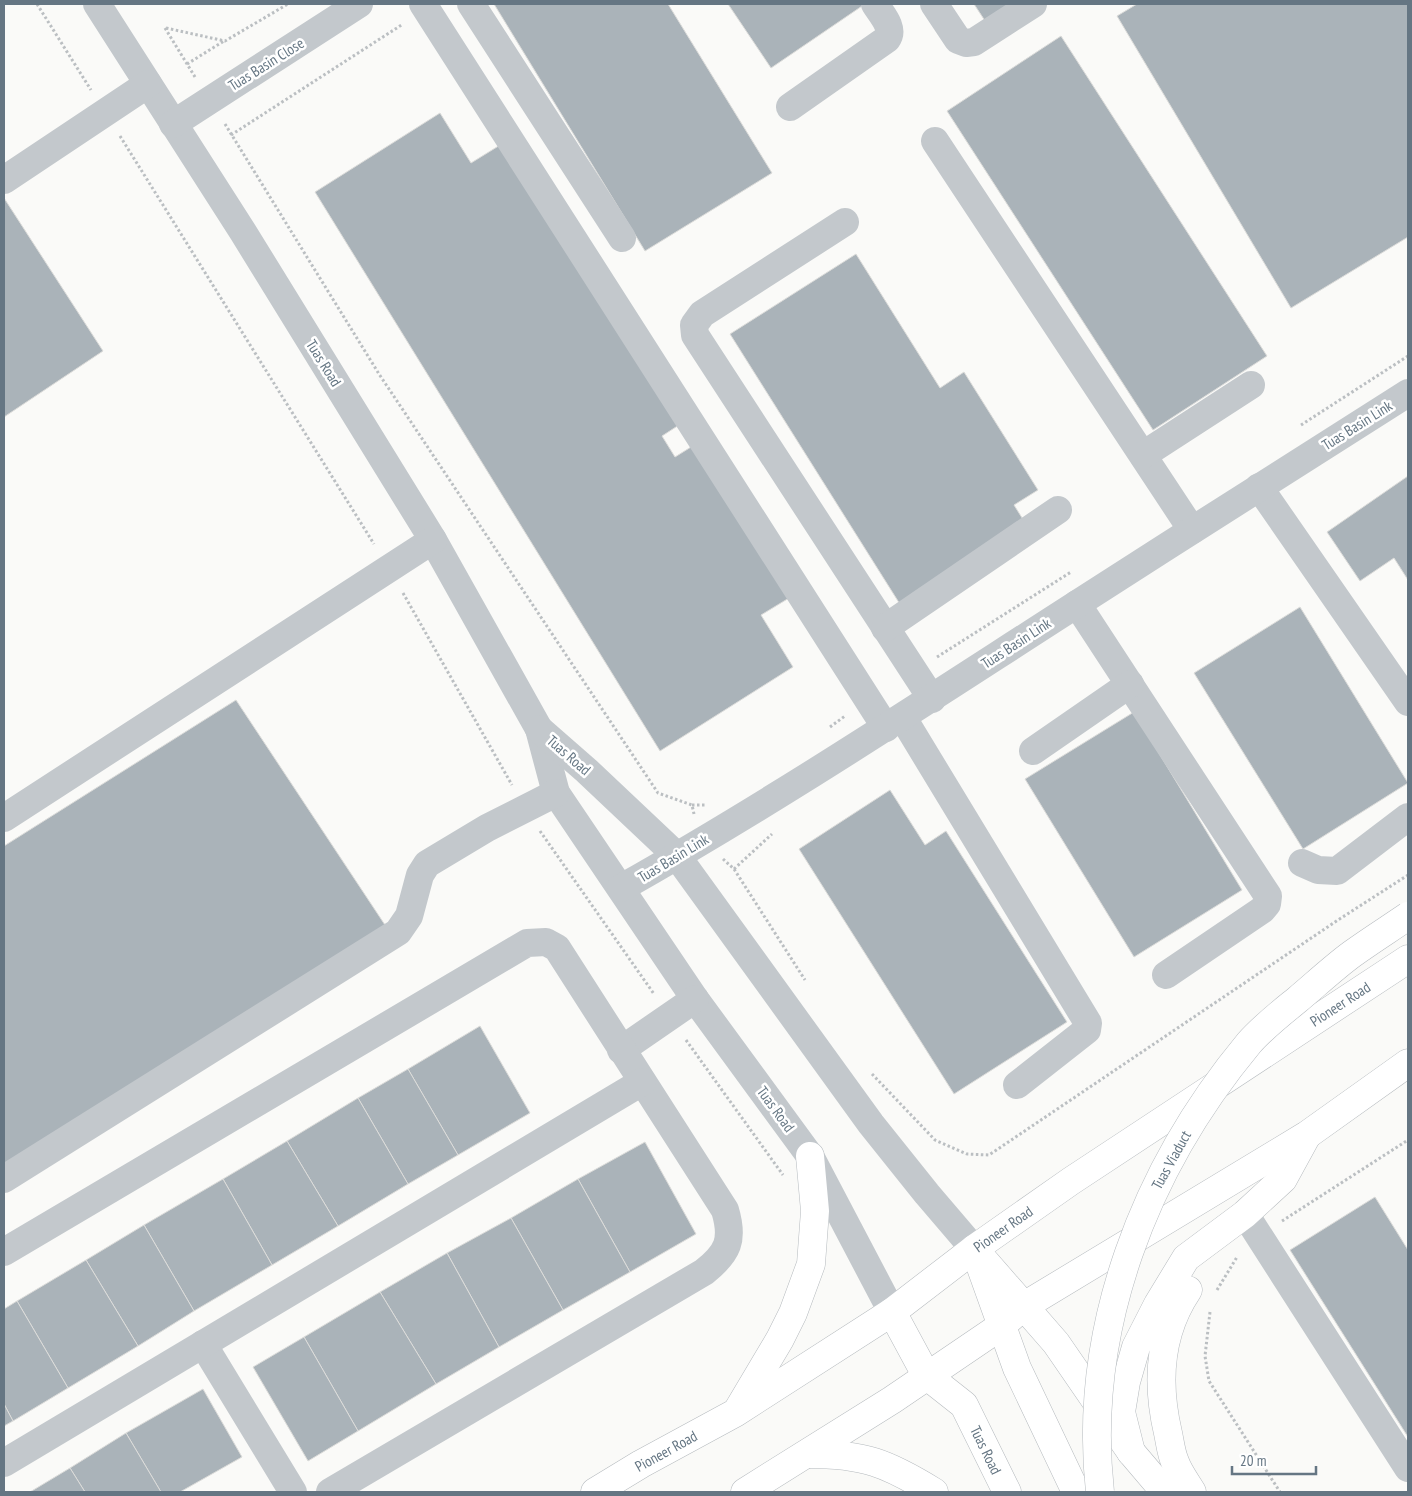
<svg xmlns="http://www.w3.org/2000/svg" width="1412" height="1496" viewBox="0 0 1412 1496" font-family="'PT Sans Narrow',sans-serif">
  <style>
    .building { fill: #aab3b9; stroke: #dcdcda }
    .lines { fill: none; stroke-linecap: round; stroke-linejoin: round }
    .major-casing { stroke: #b5babe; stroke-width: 29 }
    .path { stroke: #bbbfc2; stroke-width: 3; stroke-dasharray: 2.5 2.5; stroke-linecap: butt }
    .minor { stroke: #c3c8cc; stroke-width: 28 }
    .major { stroke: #fff; stroke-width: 28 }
    .major-bridge-casing { stroke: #b5babe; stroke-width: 29; stroke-linecap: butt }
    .major-bridge { stroke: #fff; stroke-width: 28 }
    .labels { text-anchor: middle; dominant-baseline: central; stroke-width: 5; stroke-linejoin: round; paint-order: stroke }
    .street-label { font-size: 15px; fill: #657683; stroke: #fff }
  </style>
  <rect width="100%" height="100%" fill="#fafaf8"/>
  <g class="building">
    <path d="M 494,4 L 668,4 L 772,173 L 645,251 Z"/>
    <path d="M 728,4 L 865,4 L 771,68 Z"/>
    <path d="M 974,4 L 1030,4 L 991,30 Z"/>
    <path d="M 1137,4 L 1408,4 L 1408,237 L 1291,308 L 1117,16 Z"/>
    <path d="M 1061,36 L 1267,356 L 1153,430 L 947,111 Z"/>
    <path d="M 440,113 L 471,163 L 505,142 L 679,425 L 662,436 L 675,457 L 699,442 L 794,595 L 761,615 L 793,667 L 660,751 L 315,192 Z"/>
    <path d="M 4,198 L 103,351 L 4,417 Z"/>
    <path d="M 856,254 L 940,388 L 964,372 L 1038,490 L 1014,505 L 1029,529 L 903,609 L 730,334 Z"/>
    <path d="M 1408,476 L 1408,580 L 1394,558 L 1360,581 L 1327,532 Z"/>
    <path d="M 1300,607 L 1408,783 L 1303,849 L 1194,673 Z"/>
    <path d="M 236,700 L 389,931 L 4,1169 L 4,846 Z"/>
    <path d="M 1134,712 L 1242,890 L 1134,957 L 1025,779 Z"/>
    <path d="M 890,790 L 925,845 L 946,831 L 1067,1022 L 954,1094 L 799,849 Z"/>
    <path d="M 480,1026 L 530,1113 L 458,1155 L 408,1069 Z"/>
    <path d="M 408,1069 L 458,1155 L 408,1184 L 358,1098 Z"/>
    <path d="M 358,1098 L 408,1184 L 338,1226 L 287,1141 Z"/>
    <path d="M 287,1141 L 338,1226 L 272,1265 L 223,1179 Z"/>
    <path d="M 645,1142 L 696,1234 L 630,1272 L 578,1179 Z"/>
    <path d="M 223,1179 L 272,1265 L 194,1311 L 144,1225 Z"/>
    <path d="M 578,1179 L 630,1272 L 563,1310 L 511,1218 Z"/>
    <path d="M 1375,1197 L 1408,1250 L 1408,1437 L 1290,1250 Z"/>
    <path d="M 511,1218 L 563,1310 L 499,1347 L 447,1253 Z"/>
    <path d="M 144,1225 L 194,1311 L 138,1346 L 86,1260 Z"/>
    <path d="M 447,1253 L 499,1347 L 436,1384 L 380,1292 Z"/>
    <path d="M 86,1260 L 138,1346 L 68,1388 L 17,1301 Z"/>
    <path d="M 380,1292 L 436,1384 L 358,1431 L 304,1337 Z"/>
    <path d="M 17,1301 L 68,1388 L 13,1421 L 4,1404 L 4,1309 Z"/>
    <path d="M 304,1337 L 358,1431 L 308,1461 L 253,1367 Z"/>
    <path d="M 203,1389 L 242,1457 L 180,1492 L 161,1492 L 126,1433 Z"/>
    <path d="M 4,1404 L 13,1421 L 4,1426 Z"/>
    <path d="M 126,1433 L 161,1492 L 85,1492 L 70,1468 Z"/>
    <path d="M 70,1468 L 85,1492 L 30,1492 Z"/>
  </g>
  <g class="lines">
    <g class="major-casing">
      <g id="major">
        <path d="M 974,1249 L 1056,1343 L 1131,1452 L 1165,1492"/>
        <path d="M 979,1262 L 1017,1368 L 1076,1492"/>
        <path d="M 1188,1290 C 1159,1333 1156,1382 1168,1433 C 1170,1442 1171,1453 1175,1462 C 1179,1473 1186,1482 1192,1492"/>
        <path d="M 892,1312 L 926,1375 L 964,1405 L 1007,1492"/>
        <path d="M 739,1408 L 780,1339 L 793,1313 L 811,1264 L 815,1211 L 810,1156"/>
        <path d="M 1131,1452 L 1121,1412 L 1126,1382 L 1136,1347 L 1158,1304 L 1186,1258 L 1245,1214 L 1283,1179 L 1306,1137"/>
        <path d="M 808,1454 C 864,1454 887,1463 934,1492"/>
        <path d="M 595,1492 L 641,1464 L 735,1413 L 892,1312 L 974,1249 L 1071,1181 L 1408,959"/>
        <path d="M 745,1492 L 892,1400 L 1001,1326 L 1024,1306 L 1307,1135 L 1408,1063"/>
      </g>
    </g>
    <g class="path">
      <path d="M 37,4 L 91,90"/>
      <path d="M 165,28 L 195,77"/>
      <path d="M 166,28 L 225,41 L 288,4"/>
      <path d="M 187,64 L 224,41"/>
      <path d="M 225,124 L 379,374 L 658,793 L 692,805 L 694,814"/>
      <path d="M 231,135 L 403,24"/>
      <path d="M 120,136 L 374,544"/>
      <path d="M 1301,425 L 1408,356"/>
      <path d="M 403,593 L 512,785"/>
      <path d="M 937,657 L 1071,572"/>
      <path d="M 830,727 L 845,716"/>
      <path d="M 692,805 L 706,805"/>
      <path d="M 540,831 L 654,994"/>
      <path d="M 723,859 L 734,869 L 805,980"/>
      <path d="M 734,869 L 772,834"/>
      <path d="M 686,1040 L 783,1175"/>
      <path d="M 872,1074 L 935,1140 L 967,1154 L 989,1155 L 1338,920 L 1408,875"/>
      <path d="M 1282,1221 L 1408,1140"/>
      <path d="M 1217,1290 L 1237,1257"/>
      <path d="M 1210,1312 L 1205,1356 L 1209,1381 L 1280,1492"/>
    </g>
    <g class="minor">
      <path d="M 97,4 L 243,232 L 433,540 L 539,729 L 556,793 L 695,999 L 810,1156 L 892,1312"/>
      <path d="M 423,4 L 886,728"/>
      <path d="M 471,4 L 622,238"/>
      <path d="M 934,4 L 958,40 L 966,43 L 974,42 L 1033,4"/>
      <path d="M 790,107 L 887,39 C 895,28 881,14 875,4"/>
      <path d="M 173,124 L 359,4"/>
      <path d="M 935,141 L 1192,530"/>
      <path d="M 4,180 L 148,84"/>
      <path d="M 845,222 L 702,314 L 694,325 L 695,335 L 932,699"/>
      <path d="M 1143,455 L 1251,385"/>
      <path d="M 1259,487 L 1408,702"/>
      <path d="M 1077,604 L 1268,896 L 1267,904 L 1262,910 L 1166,975"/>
      <path d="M 885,628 L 1058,510"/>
      <path d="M 903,718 L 1088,1023 L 1087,1030 L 1017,1085"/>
      <path d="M 539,729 L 587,771 L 677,856 L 871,1124 L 927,1194 L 974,1249"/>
      <path d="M 1033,751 L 1130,684"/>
      <path d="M 4,818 L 433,540"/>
      <path d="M 1302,863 L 1318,870 L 1337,871 L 1408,817"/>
      <path d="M 621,888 C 777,800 926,701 1077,604 C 1187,533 1298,463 1408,393"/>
      <path d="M 621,1050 L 695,999"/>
      <path d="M 4,1179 L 398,932 L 409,916 L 420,875 L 427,864 L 487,828 L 556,793"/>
      <path d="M 1245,1214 L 1408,1468"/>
      <path d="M 4,1252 L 527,943 L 546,942 L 557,948 L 725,1210 C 734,1240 728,1253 704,1272 L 330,1492"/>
      <path d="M 203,1344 L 293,1492"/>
      <path d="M 4,1463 L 642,1082"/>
    </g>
    <use href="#major" class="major"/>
    <g class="major-bridge-casing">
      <path id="major-bridge" d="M 1100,1492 C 1082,1329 1145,1168 1249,1043 C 1263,1027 1281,1013 1297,1000 C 1315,985 1333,968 1352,954 C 1370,941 1389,929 1408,916"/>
    </g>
    <use href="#major-bridge" class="major-bridge"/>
  </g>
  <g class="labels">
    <g class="street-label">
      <text transform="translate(266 64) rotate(-32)">Tuas Basin Close</text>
      <text transform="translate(324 363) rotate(58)">Tuas Road</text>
      <text transform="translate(1357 425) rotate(-32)">Tuas Basin Link</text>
      <text transform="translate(1016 643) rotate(-33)">Tuas Basin Link</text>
      <text transform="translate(569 755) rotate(41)">Tuas Road</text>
      <text transform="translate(673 858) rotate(-31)">Tuas Basin Link</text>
      <text transform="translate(1340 1004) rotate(-33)">Pioneer Road</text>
      <text transform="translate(776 1109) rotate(54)">Tuas Road</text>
      <text transform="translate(1171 1160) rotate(-61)">Tuas Viaduct</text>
      <text transform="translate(1003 1229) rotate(-35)">Pioneer Road</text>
      <text transform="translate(986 1450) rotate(64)">Tuas Road</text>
      <text transform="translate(666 1451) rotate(-29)">Pioneer Road</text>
    </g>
  </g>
  <rect width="1412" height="1496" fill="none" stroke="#657683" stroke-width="10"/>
  <path d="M1232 1466v8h84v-8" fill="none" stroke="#657683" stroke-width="2.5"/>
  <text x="1240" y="1466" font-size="15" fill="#657683" stroke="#ffffff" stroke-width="4" paint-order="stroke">20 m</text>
</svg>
